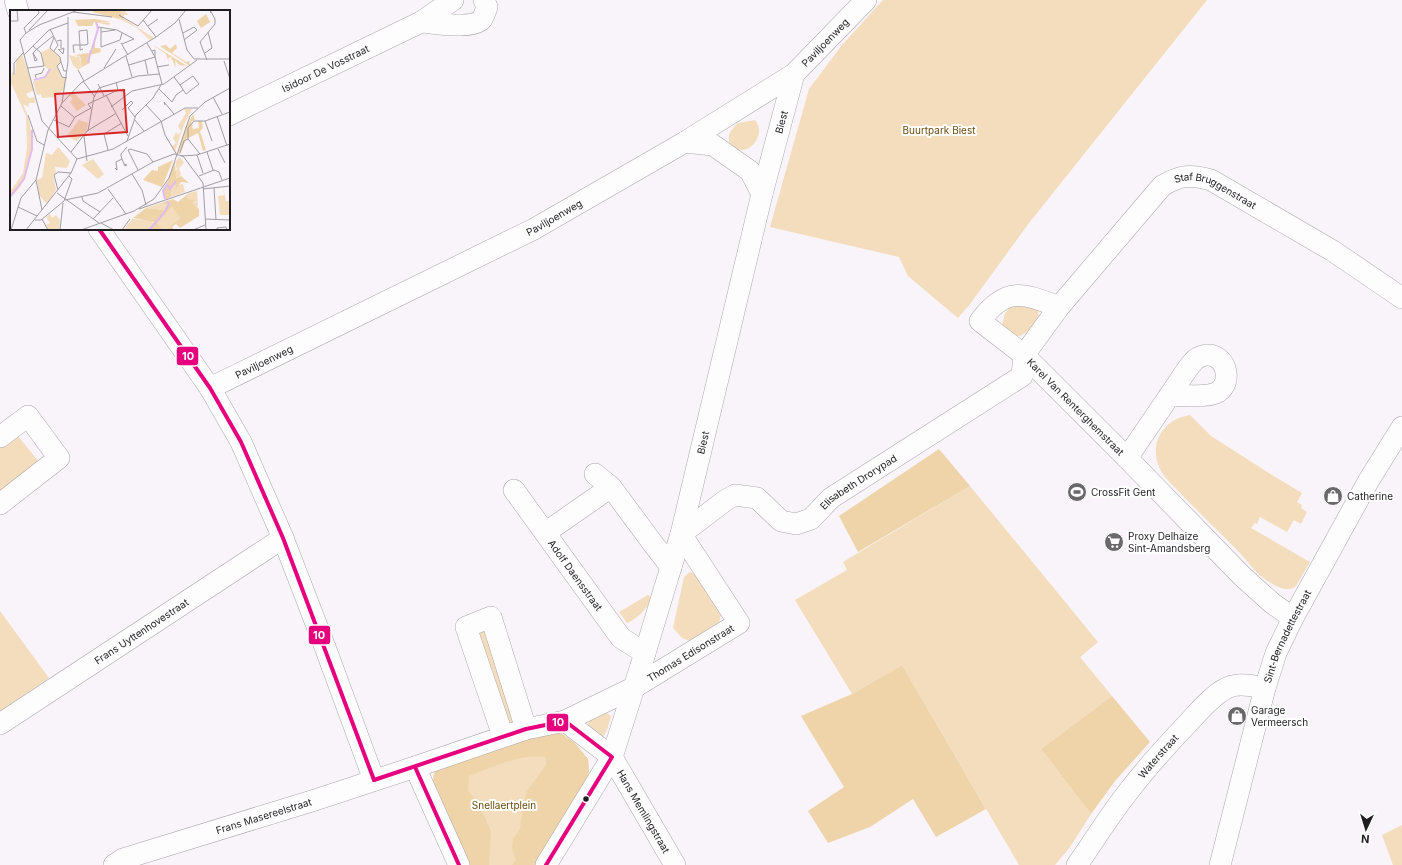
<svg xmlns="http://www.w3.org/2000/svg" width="1402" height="865" viewBox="0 0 1402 865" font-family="Inter,sans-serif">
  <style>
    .green { fill: #f3ddbc }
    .forest { fill: #efd4aa }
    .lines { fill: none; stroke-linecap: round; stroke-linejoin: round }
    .minor-casing { stroke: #aba8ab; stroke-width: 22 }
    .minor { stroke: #fefdfe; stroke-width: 21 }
    .bus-1-casing { stroke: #fff; stroke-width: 7 }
    .bus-1 { stroke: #e6007e; stroke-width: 4 }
    .bus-dot { fill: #1f1d20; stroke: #fff; stroke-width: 1.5 }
    .labels { text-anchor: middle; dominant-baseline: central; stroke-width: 4; stroke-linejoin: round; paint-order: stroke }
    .street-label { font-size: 10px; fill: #1f1d20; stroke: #fff }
    .park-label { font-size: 10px; fill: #6a4c0c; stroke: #fff }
    .poi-label { font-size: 10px; fill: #1f1d20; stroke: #fff; text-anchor: start }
    .inset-river { fill: none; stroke: #e2bcee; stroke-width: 2 }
    .inset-road { fill: none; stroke: #a19ea2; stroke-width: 1 }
    .view { fill: #d62828; fill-opacity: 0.15; stroke: #d62828; stroke-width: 2 }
    .inset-edge { fill: none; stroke: #1f1d20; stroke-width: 2 }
    .line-badge { stroke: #fff; stroke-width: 1.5 }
    .badge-label { font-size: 11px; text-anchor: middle; font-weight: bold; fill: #fff }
  </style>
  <rect width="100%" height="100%" fill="#f8f4f9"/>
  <g class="green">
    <path d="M 883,0 L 1207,0 L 1029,223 L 970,304 L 958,318 L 908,276 L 899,257 L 770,227 L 809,89 L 842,45 Z"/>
    <path d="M 755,120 C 757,123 759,126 759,129 C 760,138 752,149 743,150 C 739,150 735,148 731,147 C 726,135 730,131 738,123 Z"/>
    <path d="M 1015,303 L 1038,310 C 1041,323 1028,334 1016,337 L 1002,326 L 1005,313 Z"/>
    <path d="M 1190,415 L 1211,436 L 1272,475 L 1302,493 L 1297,502 L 1302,505 L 1301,508 L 1307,512 L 1301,524 L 1294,520 L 1287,532 L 1260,517 L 1257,524 L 1255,523 L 1251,528 L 1310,562 L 1296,586 C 1287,594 1274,585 1266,580 C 1255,573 1247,560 1238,551 C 1220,533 1202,515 1184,497 C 1177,489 1164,478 1160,469 C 1148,444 1163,419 1190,415 Z"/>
    <path d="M 14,431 L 42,466 L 0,498 L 0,442 Z"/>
    <path d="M 970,486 L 1098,642 L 1080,657 L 1112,696 L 1041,749 L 1091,814 L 1070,847 L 1055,865 L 1019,865 L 902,665 L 852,694 L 795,600 L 847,570 L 843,562 Z"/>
    <path d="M 690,572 L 696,575 L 721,615 L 719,622 L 690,641 L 682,638 L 673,628 L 684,577 Z"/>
    <path d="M 648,595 L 653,598 C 645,610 640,617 627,623 L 619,612 Z"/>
    <path d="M 0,611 L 49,678 L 0,711 Z"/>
    <path d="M 487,625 L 518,722 L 505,726 L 474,629 Z"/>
    <path d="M 607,713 L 611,716 L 607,730 L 603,737 L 597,737 L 589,730 L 588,722 L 593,717 Z"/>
    <path d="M 574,742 L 588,759 L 589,771 L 538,865 L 467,865 L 434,773 Z"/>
    <path d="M 1402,825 L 1402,865 L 1393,865 L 1382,835 Z"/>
  </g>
  <g class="forest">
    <path d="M 939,449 L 970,486 L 858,552 L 839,516 Z"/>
    <path d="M 902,665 L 986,809 L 936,837 L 913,799 L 870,827 L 828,843 L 808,811 L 844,787 L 801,716 L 852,694 Z"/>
    <path d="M 1112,696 L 1150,742 L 1115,781 L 1091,814 L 1041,749 Z"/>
    <path d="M 558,731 L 574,742 L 588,759 L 589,771 L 585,790 L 538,865 L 512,865 L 516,860 L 512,848 L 513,839 L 520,829 L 523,805 L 527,791 L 546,765 L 546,757 C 518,754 495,766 469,776 L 468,791 L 479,804 L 491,831 L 489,865 L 467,865 L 433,781 L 434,773 L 444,763 Z"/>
  </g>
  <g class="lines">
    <g class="minor-casing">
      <g id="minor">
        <path d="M 15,0 L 18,11"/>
        <path d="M 421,22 C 435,23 472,30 482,19 C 484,16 486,10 487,7 L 484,0"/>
        <path id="s1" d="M 229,115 L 421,22 L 453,0"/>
        <path d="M 685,142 L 713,145 L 750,171 L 762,194"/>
        <path d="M 99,229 L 210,388 L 241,442 L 283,538 L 325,647 L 374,780"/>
        <path id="s2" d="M 1059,307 C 1023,293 1006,286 980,321 L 1024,355 L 1127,458 L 1243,577 L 1272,603 L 1293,618"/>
        <path id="s3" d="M 210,388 L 534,229 L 685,142 L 794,74 L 866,0"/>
        <path d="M 0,437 L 28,416 L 59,458 L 0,504"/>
        <path d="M 1127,458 C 1142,436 1157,414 1172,392 C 1179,382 1185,371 1193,362 C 1196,358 1201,356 1206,355 C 1225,353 1234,381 1218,392 C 1208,398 1182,395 1169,396"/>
        <path d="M 595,474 L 611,487 L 651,541 L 671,567"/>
        <path id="s4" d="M 514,490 L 621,638 L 645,653"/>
        <path d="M 545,533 L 611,487"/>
        <path id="s5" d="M 565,721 L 612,757 L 675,865"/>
        <path id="s6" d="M 0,724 L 283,538"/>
        <path d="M 503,736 L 466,627 L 491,617 L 526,729"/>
        <path d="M 415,767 L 459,865"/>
        <path id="s7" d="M 114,865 L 123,859 L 315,800 L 415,767 L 526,729 L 565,721 L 633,688 L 739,623 L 681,534 L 726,500 L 735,495 L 757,498 L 781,521 L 796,524 L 811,519 L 831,498 L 1022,376 L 1024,355 L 1059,307 L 1162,186 C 1180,175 1191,174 1211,180 L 1333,251 L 1402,298"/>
        <path id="s8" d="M 546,865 L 612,757 L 645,653 L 681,534 L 762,194 L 794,74"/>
        <path id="s9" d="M 1077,865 C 1094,841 1109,816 1128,792 C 1147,767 1168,744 1190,721 C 1200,710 1217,690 1232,686 C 1242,683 1254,686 1265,688"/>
        <path id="s10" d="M 1220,865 L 1265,688 L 1276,653 L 1293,618 L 1369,480 L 1402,427"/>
      </g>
    </g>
    <use href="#minor" class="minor"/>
    <g class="bus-1-casing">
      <g id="bus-1">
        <path d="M 99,229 L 210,388 L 241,442 L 283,538 L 374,780"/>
        <path d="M 415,767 L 459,865"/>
        <path d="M 374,780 L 526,729 L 565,721 L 612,757 L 546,865"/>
      </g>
    </g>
    <use href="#bus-1" class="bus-1"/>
  </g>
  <defs>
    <g id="stadium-disc" transform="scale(1)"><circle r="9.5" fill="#6b686c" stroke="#fff"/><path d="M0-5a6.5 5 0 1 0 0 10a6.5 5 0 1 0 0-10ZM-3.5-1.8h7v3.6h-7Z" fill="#fff"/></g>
    <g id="shop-disc" transform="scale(1)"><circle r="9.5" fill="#6b686c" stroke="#fff"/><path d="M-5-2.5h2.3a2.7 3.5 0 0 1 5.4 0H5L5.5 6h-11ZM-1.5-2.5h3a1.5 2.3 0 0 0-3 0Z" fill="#fff"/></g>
    <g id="supermarket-disc" transform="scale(1)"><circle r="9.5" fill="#6b686c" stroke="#fff"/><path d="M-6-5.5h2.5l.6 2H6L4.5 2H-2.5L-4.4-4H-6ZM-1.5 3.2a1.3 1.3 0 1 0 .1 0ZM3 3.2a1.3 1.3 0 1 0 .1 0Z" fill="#fff"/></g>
  </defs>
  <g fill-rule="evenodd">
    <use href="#stadium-disc" x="1077" y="492"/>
    <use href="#shop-disc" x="1333" y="496"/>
    <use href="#supermarket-disc" x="1114" y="542"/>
    <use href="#shop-disc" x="1237" y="716"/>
  </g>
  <circle class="bus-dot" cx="586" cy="799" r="3.5"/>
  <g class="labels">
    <g class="street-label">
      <text stroke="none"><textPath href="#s3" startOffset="708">Paviljoenweg</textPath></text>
      <text stroke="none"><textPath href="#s1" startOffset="107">Isidoor De Vosstraat</textPath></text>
      <text stroke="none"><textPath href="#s8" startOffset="784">Biest</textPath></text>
      <text stroke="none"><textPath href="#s7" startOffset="1487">Staf Bruggenstraat</textPath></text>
      <text stroke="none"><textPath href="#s3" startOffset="384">Paviljoenweg</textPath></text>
      <text stroke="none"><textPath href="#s3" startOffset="60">Paviljoenweg</textPath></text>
      <text stroke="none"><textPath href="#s2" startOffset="219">Karel Van Renterghemstraat</textPath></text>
      <text stroke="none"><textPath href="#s8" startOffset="454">Biest</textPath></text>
      <text stroke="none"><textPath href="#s7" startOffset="994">Elisabeth Drorypad</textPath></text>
      <text stroke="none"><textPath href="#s4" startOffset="105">Adolf Daensstraat</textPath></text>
      <text stroke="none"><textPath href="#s6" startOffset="169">Frans Uyttenhovestraat</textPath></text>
      <text stroke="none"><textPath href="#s10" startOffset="239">Sint-Bernadettestraat</textPath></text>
      <text stroke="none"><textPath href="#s7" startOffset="617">Thomas Edisonstraat</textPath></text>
      <text stroke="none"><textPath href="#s9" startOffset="136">Waterstraat</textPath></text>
      <text stroke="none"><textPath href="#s5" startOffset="122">Hans Memlingstraat</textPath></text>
      <text stroke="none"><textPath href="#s7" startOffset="158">Frans Masereelstraat</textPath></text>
    </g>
    <g class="park-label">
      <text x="939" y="130">Buurtpark Biest</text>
      <text x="504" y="805">Snellaertplein</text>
    </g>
    <g class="poi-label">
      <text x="1091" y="492">CrossFit Gent</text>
      <text x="1347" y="496">Catherine</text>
      <text x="1128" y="536">Proxy Delhaize<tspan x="1128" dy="12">Sint-Amandsberg</tspan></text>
      <text x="1251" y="710">Garage<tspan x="1251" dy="12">Vermeersch</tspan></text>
    </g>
  </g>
  <g transform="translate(10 10)">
    <rect width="220" height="220" fill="#f8f4f9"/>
    <path d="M 110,0 L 115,1 L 118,5 L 114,5 L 113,8 L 144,28 L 140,30 L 126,17 L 109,9 ZM 40,38 L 49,47 L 51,52 L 47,56 L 51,67 L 56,68 L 54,79 L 51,82 L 45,87 L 32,88 L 31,84 L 27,85 L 23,72 L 34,68 L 40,60 L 34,56 L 32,42 ZM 12,44 L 24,80 L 16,84 L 19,88 L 24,87 L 25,89 L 25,93 L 19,93 L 18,97 L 13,94 L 19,109 L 23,135 L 11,176 L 0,188 L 0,182 L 13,163 L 17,138 L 16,106 L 1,73 L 2,61 L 5,67 L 6,50 ZM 59,45 L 67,47 L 69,45 L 72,57 L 68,60 L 63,55 ZM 63,82 L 76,95 L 67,101 L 60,92 L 63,89 L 60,86 ZM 174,99 L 182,99 L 173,117 L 165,142 L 162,136 L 166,133 L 163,128 L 166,122 L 168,125 L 171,121 L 168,116 L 176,103 ZM 69,110 L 78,113 L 77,120 L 66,131 L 57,126 ZM 48,137 L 60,151 L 57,158 L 45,157 L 46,163 L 43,165 L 46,180 L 37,194 L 29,185 L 27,170 L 32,168 L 36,143 L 42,145 ZM 170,147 L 174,153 L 169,158 L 171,165 L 167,168 L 164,164 L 167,159 L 165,152 ZM 83,149 L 94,164 L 88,169 L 72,155 ZM 163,166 L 163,176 L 166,175 L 168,179 L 168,175 L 173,174 L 175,182 L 161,187 ZM 213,177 L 216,191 L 220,191 L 220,205 L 210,205 L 208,186 L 214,185 ZM 187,181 L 188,195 L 187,199 L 182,193 L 187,191 L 177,189 L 179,183 ZM 151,193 L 158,195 L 155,200 L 136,198 ZM 162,197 L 170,208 L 159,220 L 152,220 L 146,213 ZM 40,204 L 42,208 L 46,205 L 50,210 L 49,220 L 39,220 L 36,215 L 40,213 L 36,207 ZM 122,209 L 142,211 L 144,215 L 139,220 L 114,220 Z" fill="#f3ddbc"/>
    <path d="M 86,0 L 110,0 L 111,5 L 109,9 L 82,2 ZM 196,4 L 200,12 L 191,18 L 187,11 ZM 85,9 L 101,12 L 88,12 L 100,13 L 99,15 L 84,12 L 82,16 L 68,16 L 65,10 L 59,10 ZM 85,31 L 85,38 L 90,38 L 91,42 L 79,45 L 80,53 L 72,57 L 70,46 L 64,45 L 79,43 ZM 166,34 L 167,38 L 162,43 L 176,52 L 179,51 L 180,56 L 150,36 L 156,35 L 160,39 ZM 144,36 L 145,36 L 177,56 L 169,55 L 165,50 L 166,58 L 161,47 L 158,48 L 159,53 L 156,44 ZM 183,104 L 185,110 L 181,112 L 183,119 L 189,118 L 188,111 L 192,111 L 193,118 L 190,121 L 196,140 L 193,141 L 188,123 L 176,129 L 170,144 L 168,143 L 175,120 ZM 163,150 L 152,177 L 133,170 L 142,160 L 148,161 L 148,157 ZM 165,152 L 166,168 L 171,166 L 179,173 L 171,172 L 165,181 L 166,175 L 162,176 L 163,167 L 161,187 L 156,189 L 153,182 ZM 179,183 L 177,189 L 187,190 L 182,193 L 189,199 L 189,206 L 170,218 L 166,214 L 162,217 L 164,220 L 158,219 L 170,208 L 162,197 L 147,213 L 152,220 L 139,220 L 144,212 L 123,208 L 136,198 L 155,200 L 158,195 L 151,193 L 163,189 L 168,192 Z" fill="#efd4aa"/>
    <path class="inset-river" d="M 82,39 L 88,19 L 86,12M 78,53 L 81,40M 24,70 L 35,67 L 40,59M 158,175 L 160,179 L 166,171M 0,187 L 14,169 L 22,139 L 22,120M 155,189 L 153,181 L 157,174M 139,220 L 154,203 L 159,194 L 157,191"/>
    <path class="inset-road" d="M 63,2 L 102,7M 113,8 L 109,5 L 128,16 L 142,0M 169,9 L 177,40 L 184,49 L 220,49M 133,10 L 146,27M 0,11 L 8,11 L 7,0M 138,16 L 148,9M 88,17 L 107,20 L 124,29 L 112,34M 91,17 L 91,37 L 110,30 L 112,23M 19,20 L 38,0M 91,22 L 105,20M 16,23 L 14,18 L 29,3 L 28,0M 173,23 L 184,17 L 187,20 L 174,30M 47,31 L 51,30 L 51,38M 111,33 L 118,45M 137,33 L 145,47 L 152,74M 23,36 L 31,43 L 34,56M 40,38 L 44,27 L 40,19M 40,38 L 50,47 L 51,52M 48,39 L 53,44 L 54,38 L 49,40M 44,41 L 48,35 L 44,27M 23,43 L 27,50 L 25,51 L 23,43 L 27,39 L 43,26M 64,43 L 63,35 L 75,35 L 78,34 L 77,20 L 69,21 L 70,35 L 70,40 L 73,39M 195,43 L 202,38 L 198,22M 14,45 L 39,20 L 58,13M 116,46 L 122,67M 135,50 L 138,64M 197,50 L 190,32 L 205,14 L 205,9 L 200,0 L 201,3M 214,51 L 220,69M 119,55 L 145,47 L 145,40 L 142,41M 147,57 L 159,55M 18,58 L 34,56M 94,58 L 106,39M 68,60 L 74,71M 4,65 L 4,53 L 14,42M 164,67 L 170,75 L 183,66 L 189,74 L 176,84 L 170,75M 26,68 L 25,65 L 32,63 L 34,58M 57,68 L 52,67 L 47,56 L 51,52 L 54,61 L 57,61M 73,71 L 85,87M 88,74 L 94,86M 89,78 L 128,66 L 149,64M 149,79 L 162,92 L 166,85 L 173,80M 96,85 L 118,126M 203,87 L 212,104M 121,91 L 123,93 L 118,98 L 125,107M 52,93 L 71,73 L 146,27 L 165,13 L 176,0M 136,95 L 151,111 L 155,125 L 167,145M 155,95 L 154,92 L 164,104M 51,96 L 65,108M 101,97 L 122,81 L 154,74 L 187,50M 112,100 L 121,91M 18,105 L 27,131 L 34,135M 207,106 L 217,136M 124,109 L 134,121M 44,110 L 59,117 L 65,107 L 81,98 L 78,94 L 108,80 L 106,72M 195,111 L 202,131M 78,121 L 84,87 L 89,78M 74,126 L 77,151M 117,131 L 126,105 L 143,88 L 151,75M 208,139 L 215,153M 98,140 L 94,124 L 112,113M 61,142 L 77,121 L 105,104M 197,142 L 203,160M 170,143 L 174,131 L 178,129M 190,144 L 178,129 L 178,118 L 184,111 L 195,111 L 220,102M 187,145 L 193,163M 171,146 L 187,145 L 220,134M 173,146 L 193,173 L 196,220M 67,149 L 32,111 L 10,30 L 16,23 L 29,15 L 68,0M 114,154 L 117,155 L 115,156 L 114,154 L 112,149 L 111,146 L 111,144 L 117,137M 105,158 L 107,160 L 106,152 L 112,149M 128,160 L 118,140 L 120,139 L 137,144 L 143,152M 122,164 L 132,180 L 136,195M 189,166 L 204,160 L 209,162 L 212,170M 204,178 L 206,210M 98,179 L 116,204M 193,179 L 220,176M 48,180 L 44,165 L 48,162 L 61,163M 47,183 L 89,213M 72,187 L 73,191 L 90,202M 55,190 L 88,183 L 143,152 L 164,144 L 173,146M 8,197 L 27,206M 129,199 L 220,168M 32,200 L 26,170 L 38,120 L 52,93 L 58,52 L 58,7M 32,209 L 38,220M 83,209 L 103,188M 195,209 L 220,210M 25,210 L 31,210 L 54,191 L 62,169 L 59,166M 91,213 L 104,220M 1,220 L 11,188 L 26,170M 16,220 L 61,163 L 67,149 L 103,139 L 175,98 L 188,98M 50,220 L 53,193M 71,220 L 124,201 L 144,189 L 159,168 L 180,106 L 195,92 L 220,78M 112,220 L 120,209M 183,220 L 195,215M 207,220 L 207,218 L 216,217 L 217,220"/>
    <path class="view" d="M 114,80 L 117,122 L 48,127 L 45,84 Z"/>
    <rect width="220" height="220" class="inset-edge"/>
  </g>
  <g class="line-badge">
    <rect x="176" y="346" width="23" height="20" rx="4" fill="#e6007e"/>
    <rect x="308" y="625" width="23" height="20" rx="4" fill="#e6007e"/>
    <rect x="546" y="713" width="23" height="19" rx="4" fill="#e6007e"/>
  </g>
  <g class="badge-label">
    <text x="188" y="360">10</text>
    <text x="319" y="639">10</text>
    <text x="558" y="726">10</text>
  </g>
  <g transform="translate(1366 829) rotate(184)" stroke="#ffffff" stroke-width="3" paint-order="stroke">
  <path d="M0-3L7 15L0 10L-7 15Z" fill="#1f1d20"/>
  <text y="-6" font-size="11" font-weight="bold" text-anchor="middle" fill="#1f1d20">N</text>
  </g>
</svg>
